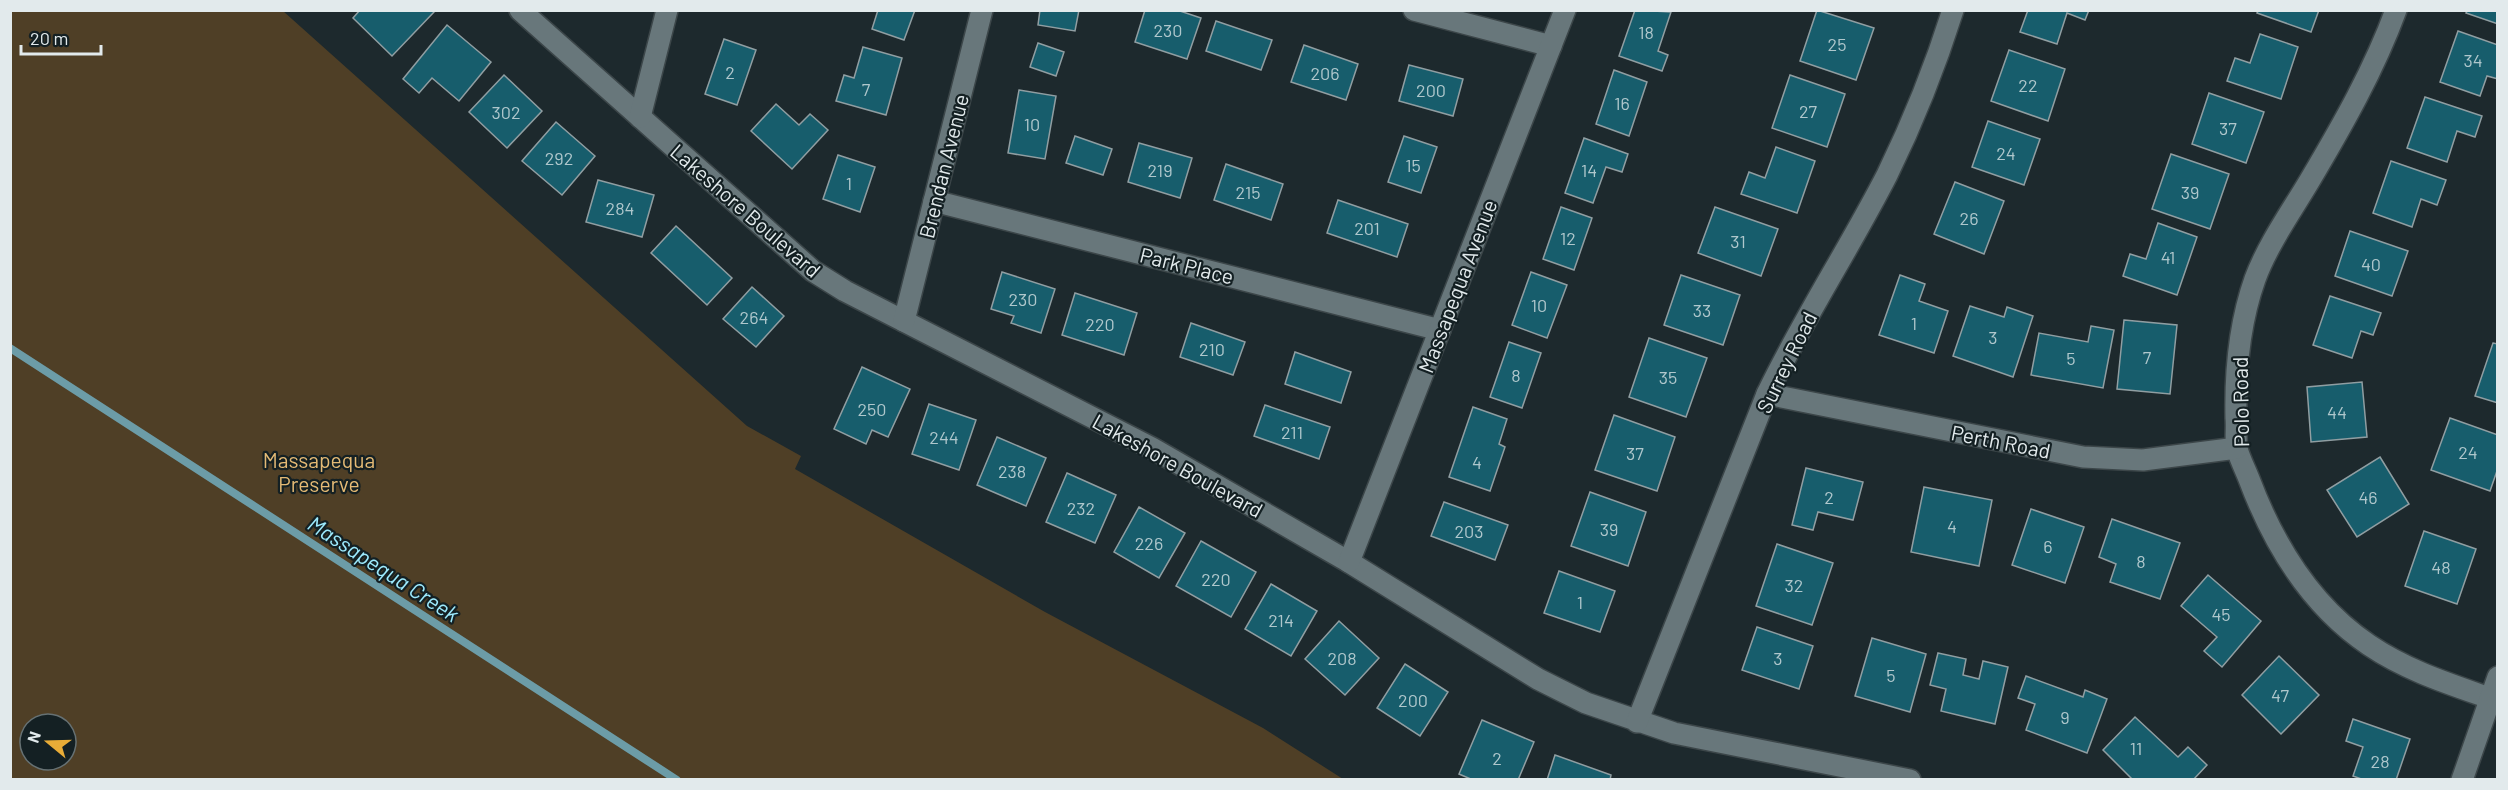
<svg xmlns="http://www.w3.org/2000/svg" width="2508" height="790" viewBox="0 0 2508 790" font-family="Barlow,sans-serif">
  <style>
    .green { fill: #4f3f26; fill-rule: evenodd }
    .lines { fill: none; stroke-linecap: round; stroke-linejoin: round }
    .stream { stroke: #6c9ca7; stroke-width: 8 }
    .building { fill: #175d6c; stroke: #909ea2; stroke-width: 1.5 }
    .minor-casing { stroke: #3c4649; stroke-width: 24 }
    .minor { stroke: #68777b; stroke-width: 21 }
    .labels { text-anchor: middle; dominant-baseline: central; stroke-width: 4.5; stroke-linejoin: round; paint-order: stroke }
    .number-label { font-size: 18px; fill: #afc7cc }
    .street-label { font-size: 21px; fill: #e2eaec; stroke: #142023 }
    .park-label { font-size: 21px; fill: #e4ba75; stroke: #142023 }
    .water-label { font-size: 22px; font-style: italic; fill: #9deafd; stroke: #142023 }
  </style>
  <rect width="100%" height="100%" fill="#1d292d"/>
  <path class="green" d="M 10,11 L 283,11 L 747,426 L 801,456 L 795,469 L 1045,612 L 1263,728 L 1343,779 L 11,779 ZM 30,724 L 66,724 L 66,760 L 30,760 Z"/>
  <g class="lines">
    <path class="stream" d="M 10,348 L 677,780"/>
  </g>
  <g class="building">
    <path d="M 360,10 L 432,10 L 434,12 L 392,56 L 353,18 Z"/>
    <path d="M 878,10 L 915,10 L 904,40 L 872,29 Z"/>
    <path d="M 1040,10 L 1079,10 L 1075,31 L 1038,25 Z"/>
    <path d="M 1145,10 L 1177,10 L 1201,18 L 1187,59 L 1135,42 Z"/>
    <path d="M 1635,10 L 1671,12 L 1658,51 L 1668,55 L 1662,71 L 1619,56 Z"/>
    <path d="M 1817,10 L 1874,28 L 1856,80 L 1800,61 Z"/>
    <path d="M 2028,10 L 2089,10 L 2085,20 L 2067,13 L 2057,44 L 2020,32 Z"/>
    <path d="M 2258,10 L 2319,10 L 2311,32 L 2257,13 Z"/>
    <path d="M 2467,10 L 2498,10 L 2498,24 L 2466,13 Z"/>
    <path d="M 1216,21 L 1272,40 L 1261,70 L 1206,51 Z"/>
    <path d="M 447,25 L 491,62 L 459,101 L 432,78 L 419,93 L 403,79 Z"/>
    <path d="M 2458,31 L 2498,45 L 2498,79 L 2487,76 L 2480,96 L 2440,82 Z"/>
    <path d="M 2260,34 L 2298,47 L 2281,99 L 2227,81 L 2235,58 L 2250,63 Z"/>
    <path d="M 724,39 L 756,50 L 737,105 L 705,94 Z"/>
    <path d="M 1038,43 L 1064,52 L 1056,76 L 1030,67 Z"/>
    <path d="M 1304,45 L 1358,64 L 1346,100 L 1291,82 Z"/>
    <path d="M 863,47 L 902,58 L 886,115 L 836,101 L 844,75 L 854,78 Z"/>
    <path d="M 2009,50 L 2065,69 L 2048,121 L 1991,101 Z"/>
    <path d="M 1409,65 L 1463,79 L 1453,116 L 1399,101 Z"/>
    <path d="M 1614,70 L 1647,82 L 1629,136 L 1596,124 Z"/>
    <path d="M 504,75 L 542,111 L 507,148 L 469,112 Z"/>
    <path d="M 1790,75 L 1845,94 L 1827,147 L 1772,128 Z"/>
    <path d="M 1019,90 L 1056,96 L 1045,159 L 1008,153 Z"/>
    <path d="M 2209,93 L 2264,112 L 2246,163 L 2192,144 Z"/>
    <path d="M 2425,97 L 2482,116 L 2475,137 L 2457,131 L 2447,162 L 2407,148 Z"/>
    <path d="M 776,104 L 799,125 L 810,114 L 828,130 L 792,169 L 751,131 Z"/>
    <path d="M 1988,121 L 2040,139 L 2024,185 L 1972,167 Z"/>
    <path d="M 556,122 L 595,156 L 562,195 L 522,161 Z"/>
    <path d="M 1075,136 L 1112,149 L 1103,175 L 1066,163 Z"/>
    <path d="M 1404,136 L 1437,147 L 1421,193 L 1388,182 Z"/>
    <path d="M 1584,138 L 1628,154 L 1622,172 L 1606,167 L 1593,203 L 1565,193 Z"/>
    <path d="M 1139,143 L 1192,158 L 1180,198 L 1128,182 Z"/>
    <path d="M 1776,147 L 1815,161 L 1797,213 L 1741,194 L 1749,172 L 1765,178 Z"/>
    <path d="M 2171,154 L 2229,174 L 2210,229 L 2152,209 Z"/>
    <path d="M 838,155 L 875,167 L 860,212 L 823,199 Z"/>
    <path d="M 2391,161 L 2446,180 L 2437,205 L 2421,199 L 2412,227 L 2373,213 Z"/>
    <path d="M 1226,164 L 1283,184 L 1271,220 L 1214,200 Z"/>
    <path d="M 598,180 L 654,195 L 642,237 L 586,222 Z"/>
    <path d="M 1955,182 L 2004,201 L 1984,254 L 1934,234 Z"/>
    <path d="M 1338,200 L 1408,224 L 1397,257 L 1327,233 Z"/>
    <path d="M 1561,207 L 1592,218 L 1574,270 L 1543,259 Z"/>
    <path d="M 1715,207 L 1778,229 L 1761,276 L 1698,253 Z"/>
    <path d="M 2158,223 L 2197,237 L 2177,295 L 2123,276 L 2130,254 L 2146,259 Z"/>
    <path d="M 676,226 L 732,278 L 707,305 L 651,253 Z"/>
    <path d="M 2350,231 L 2408,251 L 2392,296 L 2335,276 Z"/>
    <path d="M 1002,272 L 1055,289 L 1041,333 L 1011,323 L 1014,316 L 991,309 Z"/>
    <path d="M 1531,272 L 1567,285 L 1547,338 L 1512,325 Z"/>
    <path d="M 1681,275 L 1740,295 L 1723,345 L 1664,325 Z"/>
    <path d="M 1900,275 L 1925,284 L 1919,301 L 1948,311 L 1934,353 L 1879,335 Z"/>
    <path d="M 752,287 L 784,316 L 756,347 L 723,319 Z"/>
    <path d="M 1075,293 L 1137,313 L 1124,355 L 1062,335 Z"/>
    <path d="M 2330,296 L 2381,313 L 2373,335 L 2361,331 L 2352,358 L 2313,345 Z"/>
    <path d="M 1970,306 L 2004,317 L 2007,307 L 2033,316 L 2013,377 L 1953,356 Z"/>
    <path d="M 2124,320 L 2177,325 L 2170,394 L 2117,389 Z"/>
    <path d="M 1191,323 L 1245,342 L 1233,375 L 1180,357 Z"/>
    <path d="M 2091,326 L 2114,330 L 2103,388 L 2031,375 L 2039,333 L 2088,342 Z"/>
    <path d="M 1649,338 L 1707,358 L 1686,417 L 1629,397 Z"/>
    <path d="M 1509,342 L 1541,353 L 1522,408 L 1490,397 Z"/>
    <path d="M 2493,343 L 2498,344 L 2498,403 L 2475,396 Z"/>
    <path d="M 1295,352 L 1351,372 L 1341,403 L 1285,384 Z"/>
    <path d="M 862,367 L 910,389 L 888,437 L 872,430 L 866,444 L 834,429 Z"/>
    <path d="M 2362,382 L 2367,437 L 2311,442 L 2307,387 Z"/>
    <path d="M 929,404 L 976,420 L 959,470 L 912,454 Z"/>
    <path d="M 1265,405 L 1330,427 L 1319,459 L 1254,436 Z"/>
    <path d="M 1473,407 L 1507,419 L 1499,444 L 1505,447 L 1490,491 L 1449,477 Z"/>
    <path d="M 1614,415 L 1675,437 L 1657,491 L 1595,470 Z"/>
    <path d="M 2450,418 L 2498,435 L 2498,468 L 2490,491 L 2431,470 Z"/>
    <path d="M 997,437 L 1046,458 L 1026,506 L 977,485 Z"/>
    <path d="M 2380,457 L 2409,504 L 2357,537 L 2327,490 Z"/>
    <path d="M 1806,468 L 1863,482 L 1853,520 L 1818,512 L 1813,530 L 1792,525 Z"/>
    <path d="M 1067,473 L 1116,495 L 1095,543 L 1046,522 Z"/>
    <path d="M 1924,487 L 1992,500 L 1979,566 L 1911,552 Z"/>
    <path d="M 1590,492 L 1646,512 L 1628,566 L 1571,546 Z"/>
    <path d="M 1444,502 L 1508,525 L 1495,560 L 1431,536 Z"/>
    <path d="M 1139,507 L 1185,533 L 1159,578 L 1114,552 Z"/>
    <path d="M 2031,509 L 2084,527 L 2065,583 L 2012,565 Z"/>
    <path d="M 2112,519 L 2180,543 L 2160,599 L 2110,582 L 2116,564 L 2099,557 Z"/>
    <path d="M 2424,531 L 2476,549 L 2457,604 L 2405,586 Z"/>
    <path d="M 1201,541 L 1256,572 L 1231,617 L 1176,586 Z"/>
    <path d="M 1777,544 L 1833,563 L 1812,625 L 1756,606 Z"/>
    <path d="M 1559,571 L 1615,591 L 1600,632 L 1544,613 Z"/>
    <path d="M 2208,575 L 2261,621 L 2222,667 L 2204,651 L 2217,637 L 2181,606 Z"/>
    <path d="M 1271,584 L 1317,611 L 1291,656 L 1245,629 Z"/>
    <path d="M 1339,621 L 1379,658 L 1345,695 L 1305,659 Z"/>
    <path d="M 1757,627 L 1813,646 L 1799,689 L 1742,670 Z"/>
    <path d="M 1872,638 L 1926,654 L 1910,712 L 1855,696 Z"/>
    <path d="M 1938,653 L 1966,659 L 1963,675 L 1979,679 L 1983,661 L 2008,667 L 1995,724 L 1941,711 L 1946,689 L 1930,685 Z"/>
    <path d="M 2279,656 L 2319,695 L 2281,734 L 2242,695 Z"/>
    <path d="M 1405,664 L 1448,692 L 1420,736 L 1377,708 Z"/>
    <path d="M 2026,676 L 2083,697 L 2085,690 L 2107,699 L 2087,753 L 2026,730 L 2035,704 L 2018,698 Z"/>
    <path d="M 2135,717 L 2178,757 L 2188,747 L 2207,765 L 2193,780 L 2133,780 L 2103,750 Z"/>
    <path d="M 2353,719 L 2410,739 L 2396,780 L 2364,780 L 2353,776 L 2363,747 L 2346,741 Z"/>
    <path d="M 1482,720 L 1534,742 L 1518,780 L 1473,780 L 1459,774 Z"/>
    <path d="M 1555,755 L 1611,775 L 1610,780 L 1547,780 Z"/>
  </g>
  <g class="lines">
    <g class="minor-casing">
      <g id="minor">
        <path d="M 520,10 L 813,271 L 845,291 L 1152,448 L 1349,562 L 1538,679 L 1586,703 L 1674,733 L 1910,780"/>
        <path d="M 1414,10 L 1551,46"/>
        <path d="M 2396,10 C 2374,70 2342,126 2310,180 C 2291,212 2268,244 2255,279 C 2239,324 2235,371 2236,418 C 2237,428 2235,440 2237,449 C 2240,459 2245,469 2249,479 C 2273,543 2311,606 2369,645 C 2409,672 2453,685 2498,701"/>
        <path d="M 640,117 L 667,10"/>
        <path d="M 934,201 L 1440,330"/>
        <path d="M 904,321 L 982,10"/>
        <path d="M 1767,394 L 2083,457 L 2143,460 L 2237,448"/>
        <path d="M 1349,562 L 1565,10"/>
        <path d="M 1637,722 L 1767,394 C 1803,319 1849,249 1887,175 C 1913,122 1935,67 1953,10"/>
        <path d="M 2462,780 L 2498,677"/>
      </g>
    </g>
    <use href="#minor" class="minor"/>
  </g>
  <g class="labels">
    <g class="number-label">
      <text x="1168" y="30">230</text>
      <text x="1646" y="32">18</text>
      <text x="1837" y="44">25</text>
      <text x="2473" y="60">34</text>
      <text x="730" y="72">2</text>
      <text x="1325" y="73">206</text>
      <text x="2028" y="85">22</text>
      <text x="866" y="89">7</text>
      <text x="1431" y="90">200</text>
      <text x="1622" y="103">16</text>
      <text x="1808" y="111">27</text>
      <text x="506" y="112">302</text>
      <text x="1032" y="124">10</text>
      <text x="2228" y="128">37</text>
      <text x="2006" y="153">24</text>
      <text x="559" y="158">292</text>
      <text x="1413" y="165">15</text>
      <text x="1160" y="170">219</text>
      <text x="1589" y="170">14</text>
      <text x="849" y="183">1</text>
      <text x="1248" y="192">215</text>
      <text x="2190" y="192">39</text>
      <text x="620" y="208">284</text>
      <text x="1969" y="218">26</text>
      <text x="1367" y="228">201</text>
      <text x="1568" y="238">12</text>
      <text x="1738" y="241">31</text>
      <text x="2168" y="257">41</text>
      <text x="2371" y="264">40</text>
      <text x="1023" y="299">230</text>
      <text x="1539" y="305">10</text>
      <text x="1702" y="310">33</text>
      <text x="754" y="317">264</text>
      <text x="1914" y="323">1</text>
      <text x="1100" y="324">220</text>
      <text x="1993" y="337">3</text>
      <text x="1212" y="349">210</text>
      <text x="2147" y="357">7</text>
      <text x="2071" y="358">5</text>
      <text x="1516" y="375">8</text>
      <text x="1668" y="377">35</text>
      <text x="872" y="409">250</text>
      <text x="2337" y="412">44</text>
      <text x="1292" y="432">211</text>
      <text x="944" y="437">244</text>
      <text x="2468" y="452">24</text>
      <text x="1635" y="453">37</text>
      <text x="1477" y="462">4</text>
      <text x="1012" y="471">238</text>
      <text x="1829" y="497">2</text>
      <text x="2368" y="497">46</text>
      <text x="1081" y="508">232</text>
      <text x="1952" y="526">4</text>
      <text x="1609" y="529">39</text>
      <text x="1469" y="531">203</text>
      <text x="1149" y="543">226</text>
      <text x="2048" y="546">6</text>
      <text x="2141" y="561">8</text>
      <text x="2441" y="567">48</text>
      <text x="1216" y="579">220</text>
      <text x="1794" y="585">32</text>
      <text x="1580" y="602">1</text>
      <text x="2221" y="614">45</text>
      <text x="1281" y="620">214</text>
      <text x="1342" y="658">208</text>
      <text x="1778" y="658">3</text>
      <text x="1891" y="675">5</text>
      <text x="2280" y="695">47</text>
      <text x="1413" y="700">200</text>
      <text x="2065" y="717">9</text>
      <text x="2136" y="748">11</text>
      <text x="1497" y="758">2</text>
      <text x="2380" y="761">28</text>
    </g>
    <g class="street-label">
      <text transform="translate(943 166) rotate(-76)">Brendan Avenue</text>
      <text transform="translate(746 210) rotate(41)">Lakeshore Boulevard</text>
      <text transform="translate(1187 265) rotate(14)">Park Place</text>
      <text transform="translate(1457 286) rotate(-69)">Massapequa Avenue</text>
      <text transform="translate(1786 362) rotate(-64)">Surrey Road</text>
      <text transform="translate(2240 402) rotate(-91)">Polo Road</text>
      <text transform="translate(2001 441) rotate(11)">Perth Road</text>
      <text transform="translate(1178 465) rotate(29)">Lakeshore Boulevard</text>
    </g>
    <g class="park-label">
      <text x="319" y="459">Massapequa<tspan x="319" dy="24">Preserve</tspan></text>
    </g>
    <g class="water-label">
      <text transform="translate(384 568) rotate(33)">Massapequa Creek</text>
    </g>
  </g>
  <rect width="2508" height="790" fill="none" stroke="#e2eaec" stroke-width="24"/>
  <g transform="translate(48 742) rotate(289)"><circle r="28" fill="#142023" stroke="#667173" stroke-width="1.5"/>
  <path d="M0-4.5L10 22L0 15L-10 22Z" fill="#e8ac37"/>
  <text y="-9" font-size="16" font-weight="bold" text-anchor="middle" fill="#e2eaec">N</text>
  </g>
  <path d="M21 45v9h80v-9" fill="none" stroke="#e2eaec" stroke-width="3"/>
  <text x="30" y="45" font-size="18" fill="#e2eaec" stroke="#142023" stroke-width="4.5" paint-order="stroke">20 m</text>
</svg>
